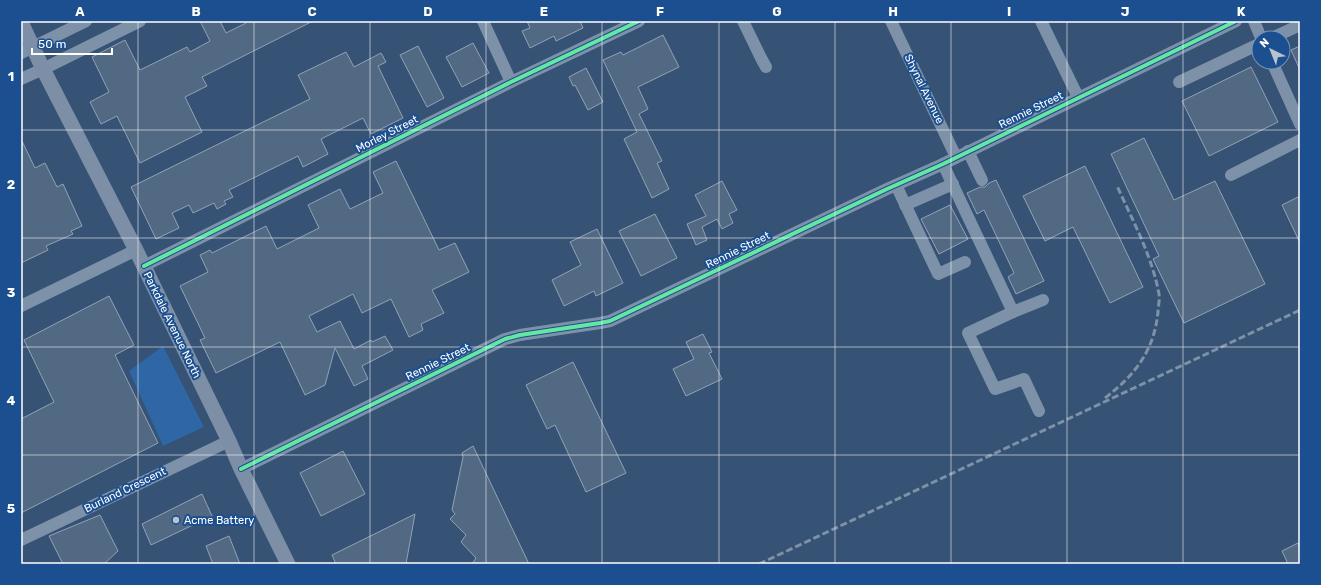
<svg xmlns="http://www.w3.org/2000/svg" width="1321" height="585" viewBox="0 0 1321 585" font-family="Rubik,sans-serif">
  <style>
    .green { fill: #2f66a5 }
    .building { fill: #526984; stroke: #92a2b6 }
    .lines { fill: none; stroke-linecap: round; stroke-linejoin: round }
    .minor { stroke: #7d92a8; stroke-width: 12 }
    .major { stroke: #7d8ea7; stroke-width: 15 }
    .rail { stroke: #7e92a7; stroke-width: 3; stroke-dasharray: 7 3; stroke-linecap: butt }
    .cycleway-casing { stroke: #1b4f8f; stroke-width: 6 }
    .cycleway { stroke: #66e7a1; stroke-width: 4 }
    .grid { fill: none; stroke: #fff; stroke-width: 1; stroke-opacity: 0.55 }
    .poi-dot { fill: #b9c2ce; stroke: #1b4f8f; stroke-width: 1.5 }
    .labels { text-anchor: middle; dominant-baseline: central; stroke-width: 4; stroke-linejoin: round; paint-order: stroke }
    .street-label { font-size: 11px; fill: #fff; stroke: #1b4f8f }
    .poi-label { font-size: 11px; fill: #fff; stroke: #1b4f8f; text-anchor: start }
    .neatline { fill: none; stroke: #fff; stroke-width: 1.5 }
    .grid-label { font-size: 13px; text-anchor: middle; font-weight: bold; fill: #fff }
  </style>
  <rect width="100%" height="100%" fill="#365274"/>
  <path class="green" d="M 163,346 L 204,427 L 163,446 L 129,371 Z"/>
  <g class="building">
    <path d="M 200,21 L 220,21 L 226,33 L 246,23 L 244,21 L 313,21 L 202,77 L 207,86 L 185,97 L 202,132 L 140,163 L 117,116 L 101,124 L 90,102 L 109,92 L 92,57 L 125,40 L 140,70 L 187,47 L 190,52 L 210,41 Z"/>
    <path d="M 527,21 L 580,21 L 583,28 L 556,41 L 554,36 L 530,48 L 522,31 L 530,28 Z"/>
    <path d="M 663,35 L 679,67 L 638,87 L 648,109 L 639,114 L 662,161 L 657,163 L 669,189 L 652,198 L 624,139 L 637,132 L 603,60 L 621,52 L 623,55 Z"/>
    <path d="M 473,43 L 489,73 L 462,87 L 446,57 Z"/>
    <path d="M 418,46 L 444,98 L 427,107 L 400,55 Z"/>
    <path d="M 1300,46 L 1300,70 L 1291,50 Z"/>
    <path d="M 346,52 L 354,67 L 381,53 L 386,62 L 378,66 L 403,118 L 371,134 L 363,118 L 321,139 L 328,154 L 303,167 L 298,156 L 229,190 L 233,197 L 224,201 L 226,204 L 217,209 L 214,203 L 193,213 L 189,205 L 172,213 L 179,228 L 156,239 L 131,187 L 310,99 L 298,75 Z"/>
    <path d="M 1251,67 L 1278,122 L 1209,156 L 1182,101 Z"/>
    <path d="M 586,68 L 603,102 L 588,110 L 575,85 L 573,86 L 569,77 Z"/>
    <path d="M 1144,138 L 1174,200 L 1215,181 L 1265,284 L 1184,323 L 1153,259 L 1159,256 L 1111,154 Z"/>
    <path d="M 21,139 L 35,168 L 45,163 L 57,187 L 63,184 L 82,226 L 71,231 L 73,234 L 46,246 L 48,250 L 21,263 Z"/>
    <path d="M 396,161 L 439,250 L 455,243 L 469,272 L 432,290 L 444,313 L 421,324 L 423,330 L 409,337 L 391,299 L 362,313 L 353,294 L 309,316 L 317,332 L 340,321 L 354,349 L 371,340 L 372,342 L 385,336 L 393,350 L 362,366 L 368,379 L 354,386 L 335,348 L 325,385 L 305,395 L 280,342 L 216,373 L 200,340 L 205,338 L 180,286 L 208,272 L 200,255 L 210,250 L 212,253 L 266,226 L 277,249 L 319,228 L 308,205 L 340,189 L 350,209 L 383,193 L 373,172 Z"/>
    <path d="M 1085,166 L 1143,287 L 1110,303 L 1073,227 L 1045,241 L 1023,196 Z"/>
    <path d="M 996,180 L 1044,281 L 1016,294 L 1008,277 L 1014,273 L 984,210 L 977,214 L 967,193 L 980,187 L 985,187 L 989,183 Z"/>
    <path d="M 722,181 L 737,210 L 729,214 L 733,223 L 722,229 L 717,219 L 702,227 L 707,240 L 696,245 L 687,224 L 706,216 L 695,195 Z"/>
    <path d="M 1300,196 L 1300,243 L 1282,205 Z"/>
    <path d="M 950,205 L 968,239 L 939,254 L 921,219 Z"/>
    <path d="M 655,214 L 677,258 L 641,276 L 619,231 Z"/>
    <path d="M 597,229 L 623,283 L 596,296 L 594,291 L 564,306 L 552,280 L 581,265 L 570,242 Z"/>
    <path d="M 109,296 L 134,345 L 115,355 L 158,443 L 21,513 L 21,419 L 54,402 L 24,340 Z"/>
    <path d="M 703,334 L 712,352 L 709,353 L 722,379 L 686,396 L 673,369 L 694,359 L 686,342 Z"/>
    <path d="M 573,362 L 626,473 L 586,492 L 555,425 L 547,429 L 526,385 Z"/>
    <path d="M 473,446 L 529,564 L 472,564 L 476,558 L 461,542 L 466,535 L 450,519 L 455,514 L 452,510 L 463,457 L 462,453 Z"/>
    <path d="M 343,451 L 365,494 L 321,516 L 300,473 Z"/>
    <path d="M 202,494 L 212,516 L 151,545 L 142,524 Z"/>
    <path d="M 415,514 L 406,564 L 336,564 L 332,555 Z"/>
    <path d="M 100,515 L 118,551 L 104,564 L 63,564 L 49,536 Z"/>
    <path d="M 229,536 L 240,564 L 213,564 L 206,546 Z"/>
    <path d="M 1298,543 L 1300,549 L 1300,564 L 1288,564 L 1282,551 Z"/>
  </g>
  <g class="lines">
    <g class="minor">
      <path d="M 483,21 L 511,82"/>
      <path d="M 743,21 L 761,58 L 766,67"/>
      <path d="M 891,21 L 956,157"/>
      <path d="M 1041,21 L 1078,97"/>
      <path d="M 1254,21 L 1261,38"/>
      <path d="M 1272,38 L 1300,25"/>
      <path d="M 21,53 L 86,21"/>
      <path d="M 1272,62 L 1300,124"/>
      <path d="M 21,79 L 43,69 L 140,21"/>
      <path d="M 1179,82 L 1259,44"/>
      <path d="M 968,151 L 982,180"/>
      <path d="M 943,164 L 1013,312 L 968,333 L 995,389 L 1024,379 L 1039,411"/>
      <path d="M 1231,175 L 1300,140"/>
      <path d="M 896,185 L 938,274 L 965,262"/>
      <path d="M 905,205 L 953,184"/>
      <path d="M 144,266 L 511,82 L 639,21"/>
      <path d="M 21,306 L 136,250"/>
      <path d="M 1013,312 L 1043,300"/>
      <path d="M 241,469 L 505,339 L 520,335 L 600,323 L 610,321 L 887,189 L 943,164 L 1236,21"/>
      <path d="M 21,540 L 229,441"/>
    </g>
    <path class="major" d="M 21,22 L 43,69 L 136,250 L 229,441 L 241,469 L 288,564"/>
    <g class="rail">
      <path d="M 1105,398 C 1135,375 1154,351 1158,312 C 1158,307 1160,300 1159,294 C 1152,256 1133,221 1117,186"/>
      <path d="M 759,564 L 1300,310"/>
    </g>
    <g class="cycleway-casing">
      <g id="cycleway">
        <path d="M 144,266 L 511,82 L 639,21"/>
        <path d="M 241,469 L 505,339 L 520,335 L 600,323 L 610,321 L 887,189 L 943,164 L 1236,21"/>
      </g>
    </g>
    <use href="#cycleway" class="cycleway"/>
  </g>
  <path class="grid" d="M 138,21 L 138,564M 254,21 L 254,564M 370,21 L 370,564M 486,21 L 486,564M 602,21 L 602,564M 719,21 L 719,564M 835,21 L 835,564M 951,21 L 951,564M 1067,21 L 1067,564M 1183,21 L 1183,564M 21,130 L 1300,130M 21,238 L 1300,238M 21,347 L 1300,347M 21,455 L 1300,455"/>
  <circle class="poi-dot" cx="176" cy="520" r="4"/>
  <g class="labels">
    <g class="street-label">
      <text transform="translate(924 89) rotate(64)">Shynal Avenue</text>
      <text transform="translate(1031 110) rotate(-26)">Rennie Street</text>
      <text transform="translate(387 134) rotate(-27)">Morley Street</text>
      <text transform="translate(738 250) rotate(-26)">Rennie Street</text>
      <text transform="translate(172 325) rotate(64)">Parkdale Avenue North</text>
      <text transform="translate(438 362) rotate(-26)">Rennie Street</text>
      <text transform="translate(125 490) rotate(-26)">Burland Crescent</text>
    </g>
    <g class="poi-label">
      <text x="184" y="520">Acme Battery</text>
    </g>
  </g>
  <rect width="1321" height="585" fill="none" stroke="#1b4f8f" stroke-width="44"/>
  <g transform="translate(1271 50) rotate(317)"><circle r="19" fill="#1b4f8f" stroke="#7695bc"/>
  <path d="M0-3L7 15L0 10L-7 15Z" fill="#b9c2ce"/>
  <text y="-6" font-size="11" font-weight="bold" text-anchor="middle" fill="#ffffff">N</text>
  </g>
  <path d="M32 48v6h80v-6" fill="none" stroke="#ffffff" stroke-width="2"/>
  <text x="38" y="48" font-size="12" fill="#ffffff" stroke="#1b4f8f" stroke-width="3" paint-order="stroke">50 m</text>
  <rect x="22" y="22" width="1277" height="541" class="neatline"/>
  <g class="grid-label">
    <text x="80" y="16">A</text>
    <text x="196" y="16">B</text>
    <text x="312" y="16">C</text>
    <text x="428" y="16">D</text>
    <text x="544" y="16">E</text>
    <text x="660" y="16">F</text>
    <text x="777" y="16">G</text>
    <text x="893" y="16">H</text>
    <text x="1009" y="16">I</text>
    <text x="1125" y="16">J</text>
    <text x="1241" y="16">K</text>
    <text x="11" y="81">1</text>
    <text x="11" y="189">2</text>
    <text x="11" y="297">3</text>
    <text x="11" y="405">4</text>
    <text x="11" y="513">5</text>
  </g>
</svg>
